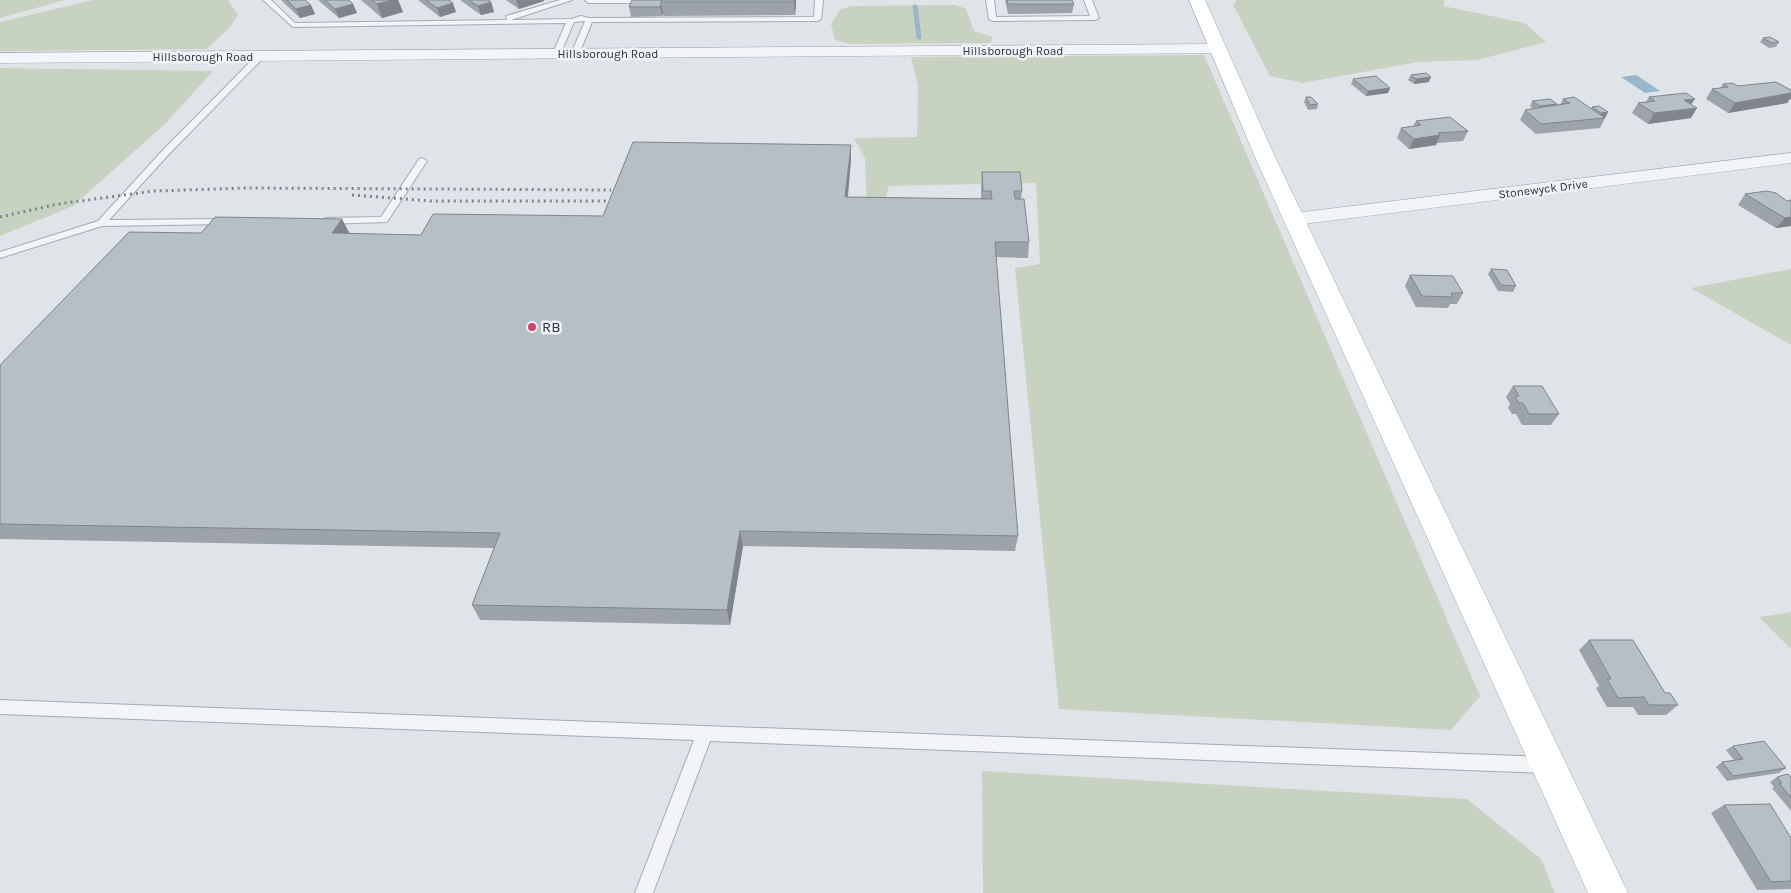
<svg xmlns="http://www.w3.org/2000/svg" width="1791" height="893" viewBox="0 0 1791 893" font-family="Karla,sans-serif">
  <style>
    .green { fill: #c7d3c0 }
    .water { fill: #99b7ca }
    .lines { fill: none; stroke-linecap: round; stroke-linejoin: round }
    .stream { stroke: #99b7ca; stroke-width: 5 }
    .service-casing { stroke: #a4abb3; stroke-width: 2 }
    .minor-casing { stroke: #a4abb3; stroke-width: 1 }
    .tertiary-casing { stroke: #a4abb3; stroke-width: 1 }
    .primary-casing { stroke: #9eaab5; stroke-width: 1 }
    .service { fill: #f2f4f7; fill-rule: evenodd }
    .minor { fill: #f2f4f7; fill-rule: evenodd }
    .tertiary { fill: #f2f4f7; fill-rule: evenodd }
    .primary { fill: #fff; fill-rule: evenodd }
    .rail { stroke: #788593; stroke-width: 3; stroke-dasharray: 2 4; stroke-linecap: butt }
    .wall { fill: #9da3aa }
    .shaded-wall { fill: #7f858b }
    .building { fill: #b6bec6; stroke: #7f858b }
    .poi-dot { fill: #d33f67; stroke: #eff3f6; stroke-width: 2 }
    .labels { text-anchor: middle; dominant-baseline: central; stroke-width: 5; stroke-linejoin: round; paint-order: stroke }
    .far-street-label { font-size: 12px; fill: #273341; stroke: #eff3f6 }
    .poi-label { font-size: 15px; fill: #273341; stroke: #eff3f6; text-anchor: start }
  </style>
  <rect width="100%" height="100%" fill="#dfe4e9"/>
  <g class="green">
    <path d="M 0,0 L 65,0 L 0,18 Z"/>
    <path d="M 93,0 L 228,0 L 238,15 L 230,27 L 207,49 L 0,51 L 0,22 Z"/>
    <path d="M 1237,0 L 1445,0 L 1443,6 L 1525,23 L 1546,42 L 1477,60 L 1418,62 L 1303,83 L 1270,76 L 1233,5 Z"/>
    <path d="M 956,5 L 966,9 L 974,31 L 993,37 L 990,43 L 851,44 L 835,40 L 831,24 L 840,10 L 851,6 Z"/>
    <path d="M 1204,55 L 1480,696 L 1451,730 L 1059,709 L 1015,268 L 1040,264 L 1036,183 L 889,186 L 882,207 L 867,207 L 865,158 L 854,138 L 917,137 L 918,85 L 911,57 Z"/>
    <path d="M 0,68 L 213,71 L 166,123 L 73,206 L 0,236 Z"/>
    <path d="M 1791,269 L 1791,345 L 1691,288 Z"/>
    <path d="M 1791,612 L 1791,649 L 1759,617 Z"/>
    <path d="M 982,771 L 1467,799 L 1541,859 L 1555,893 L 983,893 Z"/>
  </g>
  <path class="water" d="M 1636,75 L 1660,91 L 1645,93 L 1621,77 Z"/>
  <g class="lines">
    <path class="stream" d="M 915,7 L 919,37"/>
    <g class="service-casing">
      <g id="service">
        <path d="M 263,0 L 271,0 L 295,23 L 507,20 L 506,16 L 560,0 L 572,0 L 511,20 L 571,19 L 581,16 L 589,18 L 814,17 L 815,0 L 823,0 L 821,19 L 817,21 L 592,22 L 579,54 L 575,56 L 571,54 L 585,21 L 574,22 L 560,55 L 556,57 L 552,55 L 566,23 L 293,27 Z"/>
        <path d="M 585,0 L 652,0 L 653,1 L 649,3 L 588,3 Z"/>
        <path d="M 986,0 L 994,0 L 996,17 L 1090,16 L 1084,0 L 1092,0 L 1099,18 L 1095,20 L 993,21 L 989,19 Z"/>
        <path d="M 257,55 L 264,57 L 169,154 L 109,220 L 226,219 L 231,222 L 229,224 L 102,226 L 0,258 L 0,252 L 98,221 L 163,150 Z"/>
        <path d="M 422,158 L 427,161 L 387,222 L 326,224 L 321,221 L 326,218 L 381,217 L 419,159 Z"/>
        <path d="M 0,700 L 1545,757 L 1551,759 L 1553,765 L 1551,771 L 1545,773 L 710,741 L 653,893 L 635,893 L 694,740 L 0,714 Z"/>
      </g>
    </g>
    <g class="minor-casing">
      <path id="minor" d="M 1791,153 L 1791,163 L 1295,225 L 1288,223 L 1285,219 L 1288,215 L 1295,213 Z"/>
    </g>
    <g class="tertiary-casing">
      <path id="tertiary" d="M 1217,44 L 1223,45 L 1226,49 L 1223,53 L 0,63 L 0,53 Z"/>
    </g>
    <g class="primary-casing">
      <path id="primary" d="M 1189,0 L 1205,0 L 1275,157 L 1628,893 L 1588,893 L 1255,157 Z"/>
    </g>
    <use href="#service" class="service"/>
    <use href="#minor" class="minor"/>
    <use href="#tertiary" class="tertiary"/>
    <use href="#primary" class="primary"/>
    <g class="rail">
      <path d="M 352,195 L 431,201 L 619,201"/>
      <path d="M 0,217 L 58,204 L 154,191 L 249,188 L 611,190"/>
    </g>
  </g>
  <g class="wall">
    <path d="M 281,0 L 305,0 L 315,14 L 300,18 Z"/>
    <path d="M 318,0 L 349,0 L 353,4 L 357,13 L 339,18 Z"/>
    <path d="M 361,0 L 398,0 L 403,12 L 382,18 Z"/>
    <path d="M 418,0 L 449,0 L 456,12 L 440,17 Z"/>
    <path d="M 460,0 L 488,0 L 491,2 L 494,12 L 481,15 Z"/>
    <path d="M 506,0 L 544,0 L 544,1 L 519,9 Z"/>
    <path d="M 632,0 L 796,0 L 796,5 L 795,15 L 663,16 L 663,13 L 662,16 L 631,17 L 629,7 Z"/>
    <path d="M 1005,0 L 1072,0 L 1074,4 L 1072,13 L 1008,14 Z"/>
    <path d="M 1763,38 L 1779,42 L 1776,47 L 1769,48 L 1760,42 Z"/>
    <path d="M 1411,75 L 1429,82 L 1414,84 L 1408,80 Z"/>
    <path d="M 1353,79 L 1390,88 L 1388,93 L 1366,96 L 1351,84 Z"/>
    <path d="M 1723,84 L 1787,103 L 1728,113 L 1706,99 L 1712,89 L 1720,88 Z"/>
    <path d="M 1306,97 L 1318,104 L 1317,109 L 1308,110 L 1304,102 Z"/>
    <path d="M 1649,97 L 1691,104 L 1691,118 L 1648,124 L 1632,113 L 1638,103 L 1646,102 Z"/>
    <path d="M 1563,99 L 1591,108 L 1592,107 L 1608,112 L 1600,128 L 1536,134 L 1520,120 L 1525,110 L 1533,109 L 1530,106 L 1532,101 L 1557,104 L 1556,105 L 1560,105 Z"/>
    <path d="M 1416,121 L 1468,131 L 1463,141 L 1437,143 L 1436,145 L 1409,149 L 1397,138 L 1401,128 L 1413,126 Z"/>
    <path d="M 851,160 L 848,197 L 981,199 L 981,187 L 982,172 L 1022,191 L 1021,199 L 1029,242 L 1028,258 L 996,257 L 1018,536 L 1015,551 L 743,546 L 730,625 L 480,620 L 472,605 L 494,548 L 0,539 L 0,365 L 201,233 L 342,219 L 349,234 L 421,235 L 603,216 Z"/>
    <path d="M 1767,191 L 1791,226 L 1776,228 L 1738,205 L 1745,194 Z"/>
    <path d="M 1491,269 L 1516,286 L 1513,292 L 1498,291 L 1488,274 Z"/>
    <path d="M 1410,275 L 1463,293 L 1457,304 L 1450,304 L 1448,308 L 1416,307 L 1405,286 Z"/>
    <path d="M 1513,386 L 1559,414 L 1551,425 L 1522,425 L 1516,414 L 1512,414 L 1508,408 L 1510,404 L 1506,397 Z"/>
    <path d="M 1589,640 L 1665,693 L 1678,705 L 1666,715 L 1638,715 L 1633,707 L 1607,707 L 1596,688 L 1599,686 L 1579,650 Z"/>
    <path d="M 1733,746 L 1786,768 L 1779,773 L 1727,781 L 1716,767 L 1722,762 L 1734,760 L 1726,750 Z"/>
    <path d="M 1777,777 L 1791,777 L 1791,811 L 1772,788 L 1774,787 L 1770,782 Z"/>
    <path d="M 1724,805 L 1791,838 L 1791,889 L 1757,890 L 1711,813 Z"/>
  </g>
  <g class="shaded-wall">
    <path d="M 392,0 L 398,0 L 403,12 L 382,18 L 377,4 Z"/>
    <path d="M 516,0 L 544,0 L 544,1 L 519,9 Z"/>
    <path d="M 794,0 L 796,0 L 796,5 L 795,15 Z"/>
    <path d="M 491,2 L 494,12 L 481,15 L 478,6 Z"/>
    <path d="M 453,3 L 456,12 L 440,17 L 437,8 Z"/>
    <path d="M 661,3 L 663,13 L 662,16 L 660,7 Z"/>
    <path d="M 353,4 L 357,13 L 339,18 L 335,9 Z"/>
    <path d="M 311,5 L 315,14 L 300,18 L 296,9 Z"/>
    <path d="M 1431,77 L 1429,82 L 1414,84 L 1416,79 Z"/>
    <path d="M 1390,88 L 1388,93 L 1366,96 L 1368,91 Z"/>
    <path d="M 1791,93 L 1791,98 L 1787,103 L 1728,113 L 1735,103 Z"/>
    <path d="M 1695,99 L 1688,109 L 1684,100 Z"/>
    <path d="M 1697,108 L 1691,118 L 1648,124 L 1654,113 Z"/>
    <path d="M 1608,112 L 1605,118 L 1598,119 L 1601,113 Z"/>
    <path d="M 1440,135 L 1436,145 L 1409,149 L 1414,139 Z"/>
    <path d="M 851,145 L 851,160 L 846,212 L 845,197 Z"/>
    <path d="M 1791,217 L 1791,226 L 1776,228 L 1785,218 Z"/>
    <path d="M 342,219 L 350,234 L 332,233 Z"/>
    <path d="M 740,531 L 743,546 L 730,625 L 727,610 Z"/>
  </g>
  <g class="building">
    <path d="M 287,0 L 305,0 L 311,5 L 296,9 Z"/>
    <path d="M 325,0 L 349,0 L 353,4 L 335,9 Z"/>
    <path d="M 372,0 L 392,0 L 377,4 Z"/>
    <path d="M 426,0 L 449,0 L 453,3 L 437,8 Z"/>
    <path d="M 469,0 L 488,0 L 491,2 L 478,6 Z"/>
    <path d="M 632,0 L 662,0 L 660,7 L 629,7 Z"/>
    <path d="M 662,0 L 794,0 L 794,2 L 661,2 Z"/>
    <path d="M 1007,0 L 1072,0 L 1074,4 L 1008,4 Z"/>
    <path d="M 1770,37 L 1779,42 L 1772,43 L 1763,38 Z"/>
    <path d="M 1426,73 L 1431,77 L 1416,79 L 1411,75 Z"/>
    <path d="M 1376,76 L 1390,88 L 1368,91 L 1353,79 Z"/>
    <path d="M 1776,82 L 1791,90 L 1791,93 L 1735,103 L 1712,89 L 1728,87 L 1723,84 L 1732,83 L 1738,86 Z"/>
    <path d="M 1686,93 L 1695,99 L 1684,100 L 1697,108 L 1654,113 L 1638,103 L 1655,101 L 1649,97 Z"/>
    <path d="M 1306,97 L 1311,97 L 1318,104 L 1310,105 Z"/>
    <path d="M 1574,97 L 1605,118 L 1541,124 L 1525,110 L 1570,103 L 1563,99 Z"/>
    <path d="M 1550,99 L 1557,104 L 1540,106 L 1532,101 Z"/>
    <path d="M 1599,106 L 1608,112 L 1601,113 L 1592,107 Z"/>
    <path d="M 1450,117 L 1468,131 L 1438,133 L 1440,135 L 1414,139 L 1401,128 L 1421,125 L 1416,121 Z"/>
    <path d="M 633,142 L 851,145 L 845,197 L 992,199 L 991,191 L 983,191 L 982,172 L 1020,172 L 1022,191 L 1014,191 L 1015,199 L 1024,199 L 1029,242 L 995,242 L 1018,536 L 740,531 L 727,610 L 472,605 L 500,533 L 0,524 L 0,365 L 129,232 L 201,233 L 215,217 L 342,219 L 332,233 L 421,235 L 433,214 L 603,216 Z"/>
    <path d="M 1767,191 L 1776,193 L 1787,201 L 1791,200 L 1791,217 L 1785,218 L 1745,194 Z"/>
    <path d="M 1491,269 L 1507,270 L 1516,286 L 1501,285 Z"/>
    <path d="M 1410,275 L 1453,276 L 1463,293 L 1451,293 L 1453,297 L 1422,296 Z"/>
    <path d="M 1513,386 L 1542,386 L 1559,414 L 1529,414 L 1523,403 L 1519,403 L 1515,397 L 1519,396 Z"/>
    <path d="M 1589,640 L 1633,640 L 1665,693 L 1670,693 L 1678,705 L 1649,705 L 1644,697 L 1618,698 L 1607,679 L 1611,679 Z"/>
    <path d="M 1764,741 L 1786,768 L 1733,776 L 1722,762 L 1743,759 L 1733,746 Z"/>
    <path d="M 1788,774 L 1791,777 L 1791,798 L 1779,783 L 1782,783 L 1777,777 Z"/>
    <path d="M 1770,804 L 1791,838 L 1791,881 L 1771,882 L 1724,805 Z"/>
  </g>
  <circle class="poi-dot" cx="532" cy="327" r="5"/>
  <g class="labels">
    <g class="far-street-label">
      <text x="1013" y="51">Hillsborough Road</text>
      <text x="608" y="54">Hillsborough Road</text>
      <text x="203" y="57">Hillsborough Road</text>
      <text transform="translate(1543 189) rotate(-7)">Stonewyck Drive</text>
    </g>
    <g class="poi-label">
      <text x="542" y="327">RB</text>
    </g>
  </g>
</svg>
